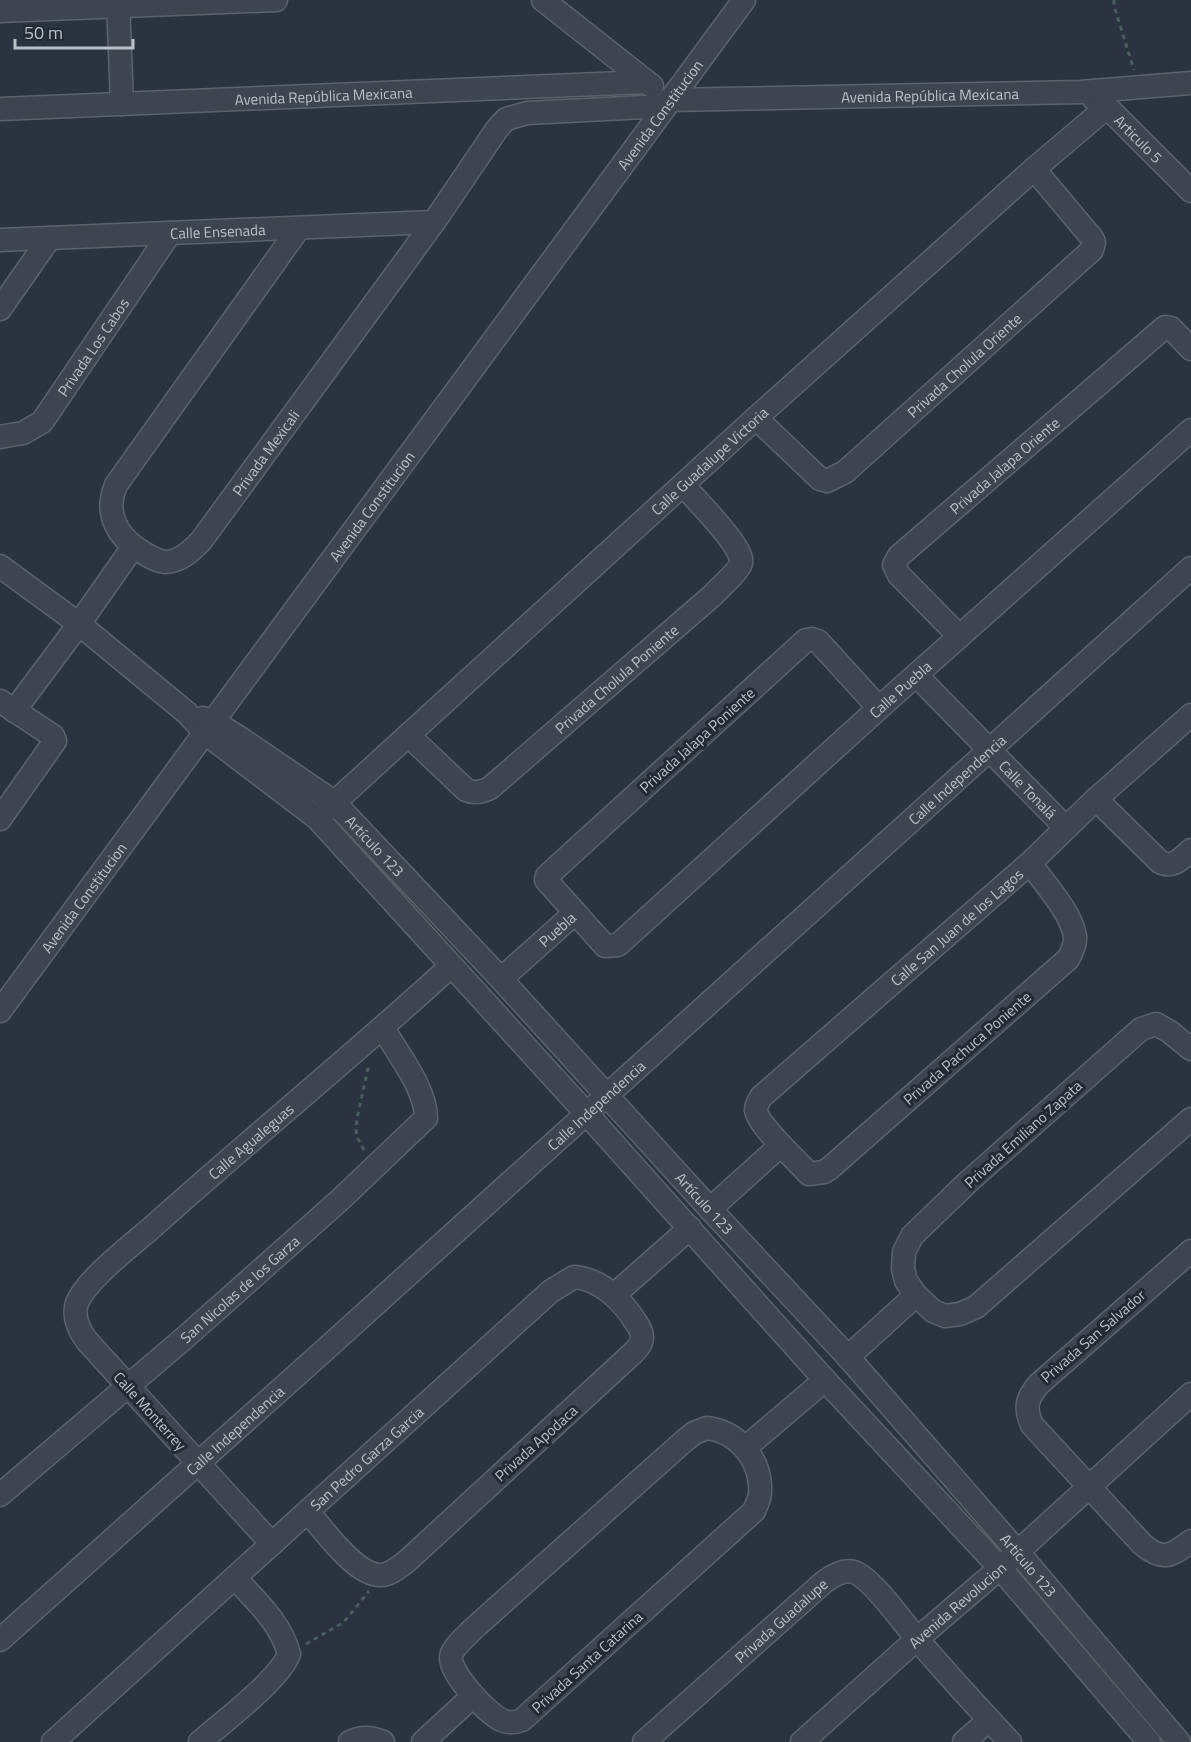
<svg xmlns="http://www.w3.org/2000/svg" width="1191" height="1742" viewBox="0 0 1191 1742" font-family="'Titillium Web',sans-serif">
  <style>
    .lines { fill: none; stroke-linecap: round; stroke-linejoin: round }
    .minor-casing { stroke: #5c636d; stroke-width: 25 }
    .path { stroke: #4c5d5f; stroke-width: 3; stroke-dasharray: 4.5 4.5; stroke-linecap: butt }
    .minor { stroke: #3e4550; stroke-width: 22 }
    .labels { text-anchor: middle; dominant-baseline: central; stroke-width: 6; stroke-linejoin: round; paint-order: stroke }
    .street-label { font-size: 15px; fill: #bbc1ca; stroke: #232a35 }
  </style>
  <rect width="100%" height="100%" fill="#2a333f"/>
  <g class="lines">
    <g class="minor-casing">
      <g id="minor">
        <path d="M 118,0 L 122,104"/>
        <path d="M 543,0 L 652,86"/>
        <path d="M 0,11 L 276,0"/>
        <path id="s1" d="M 1094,99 L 1107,107 L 1191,191"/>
        <path id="s2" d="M 669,100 L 1081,92 L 1191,83"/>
        <path id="s3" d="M 0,109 L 646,82"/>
        <path id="s4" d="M 299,228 L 116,485 C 103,516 120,540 147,555 C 152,558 158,561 165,562 C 180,562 191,551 201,541 L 434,222 L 497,129 L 506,119 L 527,113 L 665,106"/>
        <path id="s5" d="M 0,240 L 434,222"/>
        <path d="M 0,309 L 49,239"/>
        <path id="s6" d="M 756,418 L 820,479 L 827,481 L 845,472 L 1092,250 L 1094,242 L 1092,238 L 1034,169"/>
        <path id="s7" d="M 0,437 L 23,433 L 42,422 L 170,233"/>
        <path d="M 0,566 L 79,624 L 187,713 L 205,733 L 317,818 L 586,1113 L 825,1380 L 1000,1568 L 1149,1742"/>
        <path id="s8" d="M 959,636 L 899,575 L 894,565 L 899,556 L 1165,327 L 1171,328 L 1191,349"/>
        <path id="s9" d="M 916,675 L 1065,827"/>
        <path d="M 0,701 L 53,736 L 55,741 L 0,819"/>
        <path id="s10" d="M 879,708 L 818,641 L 812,639 L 806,640 L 547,876 L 546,880 L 605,946 L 618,945 L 879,708 L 1191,430"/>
        <path d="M 14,711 L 79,624 L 133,547"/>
        <path id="s11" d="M 203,718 L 214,722 L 240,738 L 334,802 L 501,979 L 710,1209 L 848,1357 L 1017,1551 L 1179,1742"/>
        <path id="s12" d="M 408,735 L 466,790 C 475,794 482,792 490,788 L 713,595 C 719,588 739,571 741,563 C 745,548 694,498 683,485"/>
        <path d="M 1096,799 L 1160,862 C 1173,869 1182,858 1191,850"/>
        <path id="s13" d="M 325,811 L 756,418 L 1034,169 L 1107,107"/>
        <path id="s14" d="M 1030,863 C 1044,883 1071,912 1075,936 C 1076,944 1072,952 1068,959 L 830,1168 L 824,1172 L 809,1174 C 798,1162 757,1124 756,1110 C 756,1105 759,1101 761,1097 L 1030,863 L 1096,799 L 1191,715"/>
        <path id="s15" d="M 501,979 L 575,913"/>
        <path id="s16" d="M 0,1011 L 744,0"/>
        <path d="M 1191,1049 L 1170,1032 L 1156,1024 L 1141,1029 L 968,1182 L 912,1236 L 904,1252 L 903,1269 L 906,1281 L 916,1295 L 933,1311 L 945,1316 L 960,1314 L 976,1307 L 1191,1119"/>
        <path d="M 710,1209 L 781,1145"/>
        <path d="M 1191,1251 L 1039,1384 C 1027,1398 1024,1407 1032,1425 L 1142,1544 C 1163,1562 1171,1556 1191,1541"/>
        <path d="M 614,1295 L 690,1228"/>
        <path d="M 848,1357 L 916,1295"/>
        <path d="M 707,1428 C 739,1432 762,1461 760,1493 C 760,1499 756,1505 754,1511 L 522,1720 C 517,1722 510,1723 504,1721 C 489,1716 451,1675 451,1658 C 451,1648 466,1637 473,1629 L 683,1442 L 694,1433 Z"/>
        <path d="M 745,1448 L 825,1380"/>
        <path id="s17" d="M 0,1495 L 181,1341 L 341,1199 L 426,1118 C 426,1089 398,1054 383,1028"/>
        <path id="s18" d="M 272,1544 L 87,1341 C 79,1330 72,1317 77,1303 C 87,1278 136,1242 157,1223 C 254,1136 355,1054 451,966"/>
        <path id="s19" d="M 0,1640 L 318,1356 L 1191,568"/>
        <path id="s20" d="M 53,1742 L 551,1291 L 574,1277 C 601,1279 623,1301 637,1324 C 639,1327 642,1333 642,1337 C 642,1344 637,1349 633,1353 L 406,1562 C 399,1567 390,1575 381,1575 C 356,1576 324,1530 308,1512"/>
        <path d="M 200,1742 C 223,1722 279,1680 289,1654 C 281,1623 256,1601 235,1578"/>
        <path d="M 350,1742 C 362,1736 372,1737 383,1742"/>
        <path d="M 423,1742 L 473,1696"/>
        <path id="s21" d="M 644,1742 L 824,1582 C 832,1576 844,1569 854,1572 C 872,1578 904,1624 917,1639 C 947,1674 978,1708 1010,1742"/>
        <path id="s22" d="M 802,1742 L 917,1639 L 1000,1568 L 1191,1394"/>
        <path d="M 964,1742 L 989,1720"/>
      </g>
    </g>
    <g class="path">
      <path d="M 1114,0 L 1114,6 L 1134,70"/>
      <path d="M 364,1150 L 356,1135 L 357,1118 L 369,1064"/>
      <path d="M 306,1644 L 344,1622 L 369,1591"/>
    </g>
    <use href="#minor" class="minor"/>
  </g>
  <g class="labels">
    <g class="street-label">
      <text stroke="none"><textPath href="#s3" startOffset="324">Avenida República Mexicana</textPath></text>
      <text stroke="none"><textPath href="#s2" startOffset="261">Avenida República Mexicana</textPath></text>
      <text stroke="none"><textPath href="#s16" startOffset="1113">Avenida Constitucion</textPath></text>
      <text stroke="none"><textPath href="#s1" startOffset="60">Articulo 5</textPath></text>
      <text stroke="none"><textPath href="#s5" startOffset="218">Calle Ensenada</textPath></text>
      <text stroke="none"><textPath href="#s7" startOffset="136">Privada Los Cabos</textPath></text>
      <text stroke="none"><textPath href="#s6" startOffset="276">Privada Cholula Oriente</textPath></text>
      <text stroke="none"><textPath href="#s4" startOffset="572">Privada Mexicali</textPath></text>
      <text stroke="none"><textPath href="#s13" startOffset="520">Calle Guadalupe Victoria</textPath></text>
      <text stroke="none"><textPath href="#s8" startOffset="246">Privada Jalapa Oriente</textPath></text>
      <text stroke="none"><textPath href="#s16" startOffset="627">Avenida Constitucion</textPath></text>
      <text stroke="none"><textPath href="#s12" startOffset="272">Privada Cholula Poniente</textPath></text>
      <text stroke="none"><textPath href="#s10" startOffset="940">Calle Puebla</textPath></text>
      <text transform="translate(697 740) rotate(-42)">Privada Jalapa Poniente</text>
      <text stroke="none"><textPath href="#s19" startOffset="1287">Calle Independencia</textPath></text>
      <text stroke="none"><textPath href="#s9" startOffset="160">Calle Tonalá</textPath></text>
      <text stroke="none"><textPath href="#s11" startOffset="216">Artículo 123</textPath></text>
      <text stroke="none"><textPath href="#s16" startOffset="141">Avenida Constitucion</textPath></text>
      <text stroke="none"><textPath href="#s14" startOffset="807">Calle San Juan de los Lagos</textPath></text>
      <text stroke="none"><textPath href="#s15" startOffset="75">Puebla</textPath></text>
      <text transform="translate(967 1048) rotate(-41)">Privada Pachuca Poniente</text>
      <text stroke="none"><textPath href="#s19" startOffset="801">Calle Independencia</textPath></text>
      <text transform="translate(1023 1134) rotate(-42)">Privada Emiliano Zapata</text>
      <text stroke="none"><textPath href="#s18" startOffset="554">Calle Agualeguas</textPath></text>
      <text stroke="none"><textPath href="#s11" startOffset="702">Artículo 123</textPath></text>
      <text stroke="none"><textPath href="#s17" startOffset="316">San Nicolas de los Garza</textPath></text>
      <text transform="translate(1093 1336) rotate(-41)">Privada San Salvador</text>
      <text transform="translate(150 1411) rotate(48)">Calle Monterrey</text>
      <text stroke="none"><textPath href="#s19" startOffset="315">Calle Independencia</textPath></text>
      <text transform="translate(536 1443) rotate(-42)">Privada Apodaca</text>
      <text stroke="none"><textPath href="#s20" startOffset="423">San Pedro Garza Garcia</textPath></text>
      <text stroke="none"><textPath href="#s11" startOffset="1188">Artículo 123</textPath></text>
      <text stroke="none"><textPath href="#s22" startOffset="207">Avenida Revolucion</textPath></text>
      <text stroke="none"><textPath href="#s21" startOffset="183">Privada Guadalupe</textPath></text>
      <text transform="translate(587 1662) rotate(-42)">Privada Santa Catarina</text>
    </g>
  </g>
  <path d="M15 39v9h118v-9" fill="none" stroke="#bbc1ca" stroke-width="3"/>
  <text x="24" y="39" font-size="18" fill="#bbc1ca" stroke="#232a35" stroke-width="4.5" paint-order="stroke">50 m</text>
</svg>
